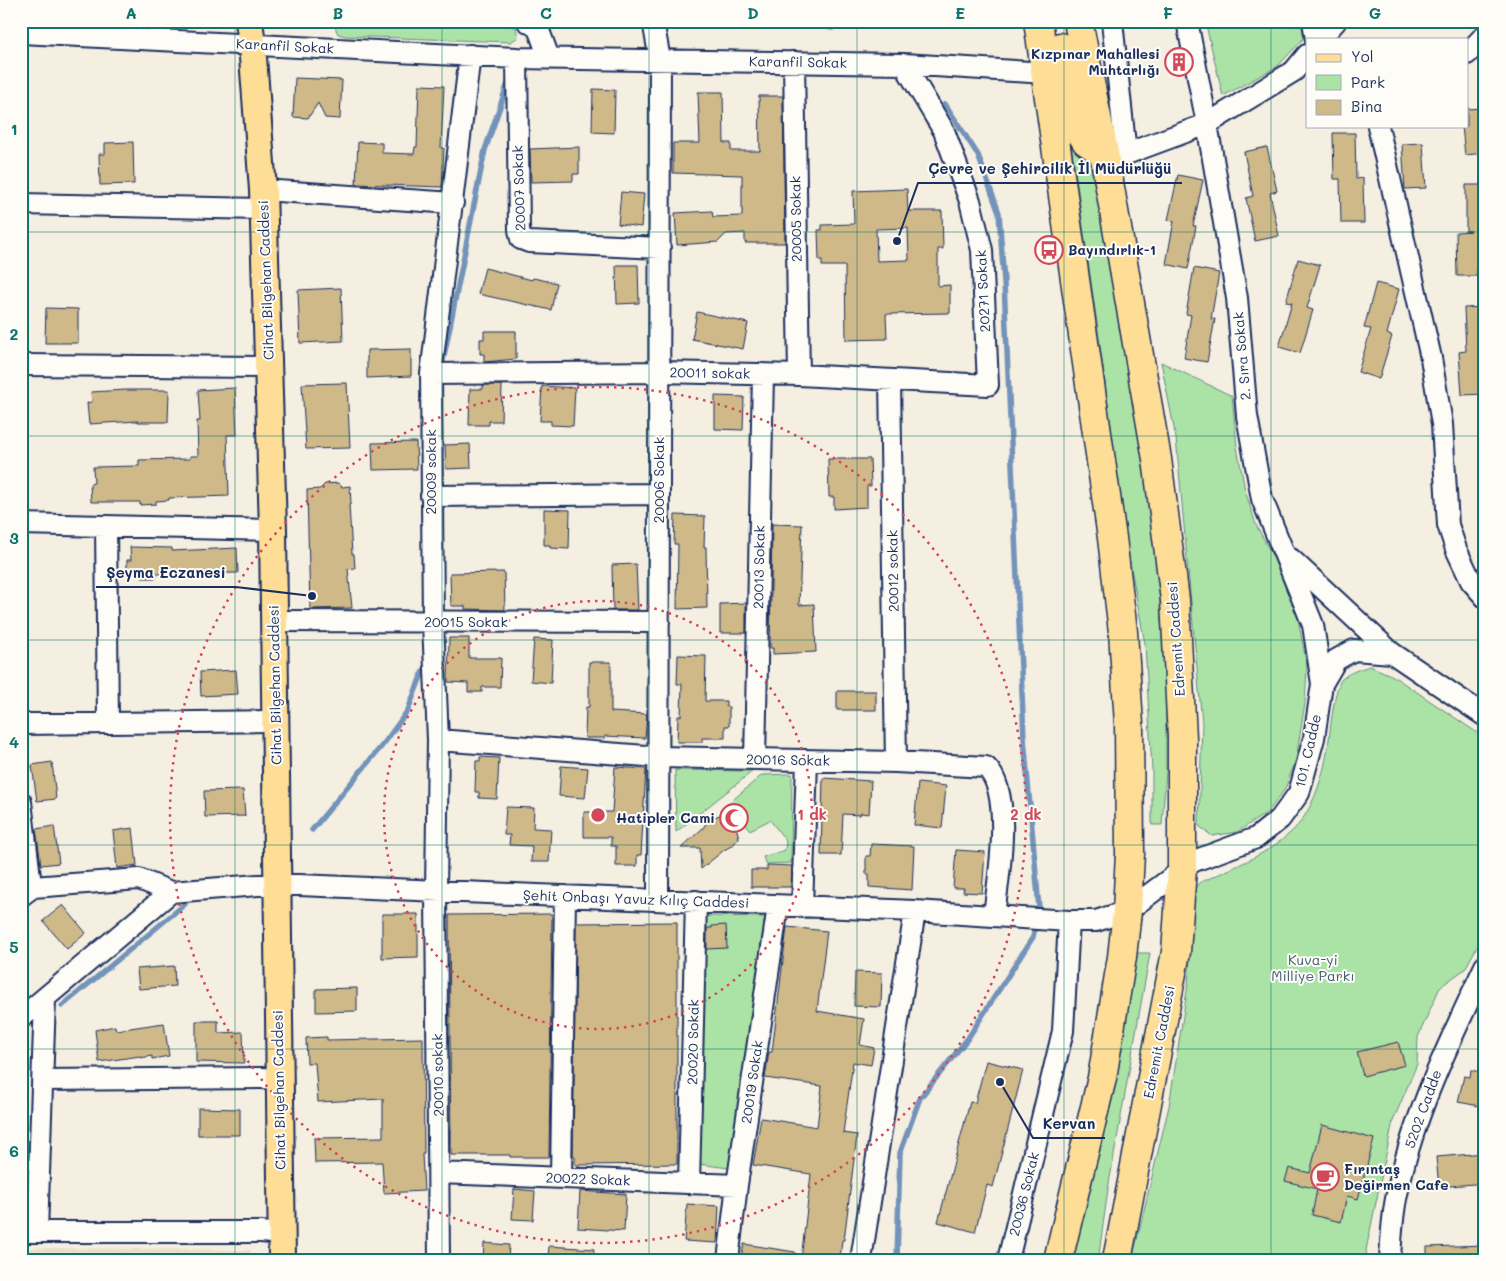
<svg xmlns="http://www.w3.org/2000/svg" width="1506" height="1281" font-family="Mali,sans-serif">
<rect width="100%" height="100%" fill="#f4efe1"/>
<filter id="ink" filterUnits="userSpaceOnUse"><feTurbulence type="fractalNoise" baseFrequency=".02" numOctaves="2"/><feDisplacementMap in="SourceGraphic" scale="10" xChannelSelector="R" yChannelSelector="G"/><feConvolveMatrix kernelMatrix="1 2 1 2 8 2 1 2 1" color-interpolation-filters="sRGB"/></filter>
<g filter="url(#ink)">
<path fill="#e9dfc6" d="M21 1248 251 1250V1260H21Z"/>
<path fill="#abe3a6" stroke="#638982" d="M337 21H394L512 26 516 28 518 37 511 42 346 36 338 34 335 27Z
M1205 21H1257L1259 26H1302L1304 38 1278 66 1223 96Z
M1068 122 1090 161 1116 292 1142 438 1156 543 1166 697V771L1162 825H1152V770L1145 644 1124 530 1099 337Z
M1161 362 1232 396 1237 447 1245 490 1256 525 1285 579 1298 619 1307 666 1305 703 1296 759 1285 789 1268 812 1237 832 1212 836 1199 826 1202 723 1176 438Z
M1370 666 1393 676 1485 738V932L1465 969 1440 987 1418 1037 1417 1064 1393 1121 1366 1250 1367 1260H1132L1169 1106 1188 984 1193 916 1191 899 1193 890 1199 883C1232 868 1280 850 1302 820 1315 801 1323 776 1327 753 1330 738 1333 689 1342 679 1350 672 1360 669 1370 666Z
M675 770 753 771 676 832Z
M792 774 791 863 766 864 763 857 785 850 786 841 770 820 750 830 728 804 762 775Z
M703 916 765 917 729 1168 698 1164Z
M1137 953H1150L1108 1189 1099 1254 1098 1260H1069Z
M24 1043 26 1057 21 1216V1046Z"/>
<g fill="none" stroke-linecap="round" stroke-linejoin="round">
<path stroke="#7393ba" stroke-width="5.5" d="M801 21 832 28
M441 371 485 150 508 83
M312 830 385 742 408 710 423 671
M62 1006 185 904
M897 1260 900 1153 920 1098 968 1038 1033 937 1039 908 1024 738 1004 282 999 213 978 155 945 104"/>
</g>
<path fill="#d0b988" stroke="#1b2f5e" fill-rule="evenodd" d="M295 78 342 80 340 119 325 118 318 103 308 118 293 117Z
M419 85 444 86 441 148H444L442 187 356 184 358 142 382 143V153L414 154 415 147H417Z
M593 89 615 90 614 133 592 132Z
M698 92H723L724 143H731V151H760L759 96H783L785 243H745V233L726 234 718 242 677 245 675 213 712 211 713 217 742 216V175L673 173V143H700Z
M1482 108 1485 153 1465 155 1462 126H1467V109Z
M1333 133H1355L1356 179 1363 178 1364 223H1341L1340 179H1334Z
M133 142 134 184 100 185 99 154H105V143Z
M1423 143 1426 188 1405 189 1402 144Z
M579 147V174H573V181L531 182 530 149Z
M1267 147 1277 191 1270 193 1279 236 1255 241 1246 198 1253 196 1244 152Z
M1178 175 1203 180 1193 226H1196L1188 269 1166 264 1174 221 1168 220Z
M1466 185H1485V231H1476L1477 276H1457L1456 232 1471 231H1466Z
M907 189 908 211H942L943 249H938V286L950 285V313L886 314 887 339 846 340 845 266H822V260H819L818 230H822V225L854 224 853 191ZM908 228 909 260 877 261 876 229Z
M621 192 644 194 641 227 618 224Z
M1298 259 1320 265 1307 308 1313 310 1300 353 1279 347 1292 303 1286 302Z
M616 265H638L639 303 617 304Z
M485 268 532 280 533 278 557 283 551 310 478 294Z
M1194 268 1219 273 1211 319H1215L1207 362 1184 358 1191 315 1186 314Z
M1376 283 1399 289 1387 334 1392 336 1379 379 1358 372 1371 329 1364 328Z
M341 288 343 341 300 343 298 290Z
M1485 307V350H1481L1485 394 1462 395 1459 352 1466 351 1464 308Z
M46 308 78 309V343H45Z
M697 312 748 323 743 349 692 339Z
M484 331H516V359L484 362V354H480V339H484Z
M411 349V376L367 378V350Z
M347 383 350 448 306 449 302 384Z
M483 385H502L501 421H489V425H469L470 389H483Z
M542 386 575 388 573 426 551 425V421H540Z
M235 388 237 435H227L229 496 169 498V500L156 501V504L140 505V502H91L90 484 94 483 93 467 139 466V460L190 459V456H198L197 421H200L198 390Z
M126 390H169L168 422H138V421L89 424 87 403 92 402 91 392Z
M715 396 744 397 743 430 715 429Z
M416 442 417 469 373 470 372 443Z
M470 444 471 468 446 469 445 445Z
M828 459H870L871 486H867V507L834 509V497H829Z
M338 483 342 487 350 486 351 504 349 505 352 554H354L355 568 348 569 352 608 310 609 307 490 320 489 325 484Z
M544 509 570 510 569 549 550 548V545H544Z
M675 515 705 516 704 547H706L707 608 677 609 678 544H674Z
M772 524 802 525 799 605 814 604 816 652 773 654V648H770Z
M130 547 172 548V551L237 548 238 573 156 574V578H142V574L127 575V560H131Z
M636 564 638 610H613L612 565Z
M504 572 505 610 465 609V606H451L450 573Z
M746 603V633H720V604Z
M449 638H469V658H501L500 687H482V692H468V683L448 682Z
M534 639 553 640 551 683 531 681Z
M678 655 706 656 705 701H726V707H729V726H725V738H702V742H677L678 716H681L682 684H677Z
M589 662H611V712L647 714 645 738 605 736V738H585L586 707H589Z
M236 670 238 694 201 696 200 672Z
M837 691H876V710H837Z
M480 757 499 758 497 799 479 798V792H475L476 761H480Z
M52 762 56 799 37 801 32 765Z
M561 766 588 768 585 798 559 796Z
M615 767 646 769 641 855H637V866H616V846H611V837H584V812H612Z
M823 778 871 781 869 814 861 813 860 815 843 814 841 855H821Z
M918 783 946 786 942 828 914 825Z
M243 790 245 816 205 817 204 791Z
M506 807 534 808 533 828 551 829 549 862H531L532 846 509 845 510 835H504Z
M720 815 726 816 735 823 739 838 733 845 724 850 701 869 700 848H681L703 828 709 819Z
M54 826 59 863 41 865 36 829Z
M133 828 137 865 117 868 113 831Z
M871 844 914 846 912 890 869 887V874H866V856H870Z
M956 850 985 852 982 893 963 892 964 888H953Z
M767 865 792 866 791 887H751V870H767Z
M63 905 86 933 67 949 43 921Z
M382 914H418V957L382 958Z
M552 914 549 1157H510V1155H451L449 915Z
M677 922V1164L575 1165V1157H573L576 923Z
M726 925 727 948 707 949V928H712V926Z
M787 927 827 931 817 1011 864 1019 860 1045 874 1048 871 1065 853 1062 843 1133 857 1135 844 1240H842L840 1260H801L811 1174 753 1165 761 1118 817 1127 822 1086 765 1078 769 1052H772Z
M174 966 175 986 139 989 137 969Z
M855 972 882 973 881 1007 854 1006Z
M357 988V1011L316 1012V989Z
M196 1021H218V1033L243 1032 244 1063 196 1062Z
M164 1023 169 1056 152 1059V1056L140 1058V1056L99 1062 95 1030 115 1026 116 1030Z
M327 1037V1040L423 1038 424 1154H422L424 1191 384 1193 382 1162 315 1163 314 1138 383 1137V1099L318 1102 315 1063H307L306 1038Z
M1398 1042 1405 1065 1363 1076 1357 1052Z
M986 1061 1023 1070 993 1187 987 1185 975 1232 938 1222 970 1102 975 1103Z
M1471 1070 1485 1073V1107L1458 1102 1464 1076 1470 1077Z
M198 1108 240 1109V1135H198Z
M1322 1125 1374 1139 1358 1199 1347 1196 1341 1222 1312 1215 1317 1189 1285 1181 1289 1168 1310 1173Z
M1485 1153V1183L1439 1187 1436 1157Z
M514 1189 535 1191 533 1220 512 1219Z
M580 1191 626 1194 624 1231 578 1228Z
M687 1204 719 1206 717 1243 684 1241Z
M484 1243 509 1245 508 1260H483Z
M744 1244 795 1252V1260H741Z
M1485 1245V1260H1427V1247Z
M549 1246 594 1249 593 1260H548Z"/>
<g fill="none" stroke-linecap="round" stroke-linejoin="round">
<defs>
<path id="minor" d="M527 21 538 28 549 58
M653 21 660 60 658 900
M1112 21 1126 154
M1187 21 1207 124 1237 298 1247 416 1262 499 1313 625 1322 684
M1313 21 1316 39
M21 33 517 58 904 64 1046 73
M1320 39 1336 21
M1467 54 1485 35
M517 58 519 230 521 239 529 242 660 248
M794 62 799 375
M1378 126 1431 358 1442 424 1448 525 1456 549 1471 581 1485 597
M1104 153 1126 154 1207 124 1294 71 1307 55
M263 190 453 203
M21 204 264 209
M21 365 268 367
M431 374 660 372 799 375 988 385 982 250 970 201 944 131 904 64
M890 380 896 762
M431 496 659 494
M21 524 273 530
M106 526 108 723
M1291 559 1392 653 1485 716
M274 621 659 622
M21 724 275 721
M438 740 659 757 896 762 986 767C1014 793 998 880 994 915
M755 759 763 375
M21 802 30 877
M21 896 33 887 139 879 171 892 258 885H299L915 911 1069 921H1096L1127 911 1194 861 1256 838 1280 819 1299 793 1314 738 1322 684 1336 660 1354 650 1392 653
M802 907 807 761
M21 1018 171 892
M43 1080 261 1078 279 1079
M439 1173 737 1185
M561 1178 565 896
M689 1183 696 901
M21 1232H261L281 1234
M37 1232 45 999
M439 1260 436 891 438 740 433 622 431 374 470 55
M728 1260 737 1185 778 906
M861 1260 915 911
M1008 1260 1063 1031 1069 921
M1390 1260C1391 1240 1392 1219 1396 1199 1412 1117 1450 1041 1485 966"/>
<path id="major" d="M249 21 252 44 263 190 273 530 282 1260"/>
<path id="highway" d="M1038 21 1112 538 1123 632 1129 724 1130 854 1127 911 1122 957 1102 1078 1058 1260
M1078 21 1104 153 1157 459 1175 600 1182 738V869L1176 952 1117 1260
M1060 47 1074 121 1086 141 1104 153"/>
</defs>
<use href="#minor" stroke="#1b2f5e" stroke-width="24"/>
<use href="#major" stroke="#1b2f5e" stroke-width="30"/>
<use href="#highway" stroke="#1b2f5e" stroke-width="31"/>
<use href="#minor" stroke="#fdfcf7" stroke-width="20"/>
<use href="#major" stroke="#fedd96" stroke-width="26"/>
<use href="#highway" stroke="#fedd96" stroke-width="28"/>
</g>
</g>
<path fill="none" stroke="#0f766e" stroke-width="1" stroke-opacity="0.55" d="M235 21V1260M442 21V1260M649 21V1260M857 21V1260M1064 21V1260M1271 21V1260M21 232H1485M21 436H1485M21 640H1485M21 845H1485M21 1049H1485"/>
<g fill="none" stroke="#d1495b" stroke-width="2.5" stroke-dasharray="2.5 5">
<circle cx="598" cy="815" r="214"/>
<circle cx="598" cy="815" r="428"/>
</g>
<defs>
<symbol id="building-ring" viewBox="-11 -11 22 22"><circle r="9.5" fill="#fdfcf7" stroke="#d1495b" stroke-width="1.5"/><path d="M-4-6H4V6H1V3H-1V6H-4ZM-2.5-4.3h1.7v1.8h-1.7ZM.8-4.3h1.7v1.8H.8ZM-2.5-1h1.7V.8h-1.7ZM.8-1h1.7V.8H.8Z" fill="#d1495b"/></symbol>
<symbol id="bus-ring" viewBox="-11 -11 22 22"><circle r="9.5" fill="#fdfcf7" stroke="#d1495b" stroke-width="1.5"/><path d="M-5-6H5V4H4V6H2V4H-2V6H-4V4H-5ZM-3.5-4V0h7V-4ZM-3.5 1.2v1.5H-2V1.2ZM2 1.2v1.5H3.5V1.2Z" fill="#d1495b"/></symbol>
<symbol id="mosque-ring" viewBox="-11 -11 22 22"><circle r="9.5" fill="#fdfcf7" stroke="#d1495b" stroke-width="1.5"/><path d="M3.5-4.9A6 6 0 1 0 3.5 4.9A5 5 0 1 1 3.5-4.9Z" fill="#d1495b"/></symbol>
<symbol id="cafe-ring" viewBox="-11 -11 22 22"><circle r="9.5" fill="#fdfcf7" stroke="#d1495b" stroke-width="1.5"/><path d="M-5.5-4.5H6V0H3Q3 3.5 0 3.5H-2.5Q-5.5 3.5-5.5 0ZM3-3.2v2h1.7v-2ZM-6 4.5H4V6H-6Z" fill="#d1495b"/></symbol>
</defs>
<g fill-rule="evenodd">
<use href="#building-ring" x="1163" y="46" width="32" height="32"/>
<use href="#bus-ring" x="1033" y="234" width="32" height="32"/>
<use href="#mosque-ring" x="718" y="802" width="32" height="32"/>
<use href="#cafe-ring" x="1309" y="1161" width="32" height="32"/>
</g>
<g text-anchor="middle" stroke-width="4" stroke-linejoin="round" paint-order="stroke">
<g font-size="14" fill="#1b2f5e" stroke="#fdfcf7">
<text transform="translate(285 46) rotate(3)" y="5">Karanfil Sokak</text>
<text transform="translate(798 62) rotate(1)" y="5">Karanfil Sokak</text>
<text transform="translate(519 188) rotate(-92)" y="5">20007 Sokak</text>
<text transform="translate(796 219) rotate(-91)" y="5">20005 Sokak</text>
<text transform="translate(266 280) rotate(-92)" y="5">Cihat Bilgehan Caddesi</text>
<text transform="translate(983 291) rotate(-93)" y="5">20271 Sokak</text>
<text transform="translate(1242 356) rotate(-95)" y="5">2. Sıra Sokak</text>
<text transform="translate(710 373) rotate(1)" y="5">20011 sokak</text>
<text transform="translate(431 472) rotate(-90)" y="5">20009 sokak</text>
<text transform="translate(659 480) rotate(-90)" y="5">20006 Sokak</text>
<text transform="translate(759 567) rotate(-89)" y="5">20013 Sokak</text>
<text transform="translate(893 571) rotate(-91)" y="5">20012 sokak</text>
<text x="466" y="627">20015 Sokak</text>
<text transform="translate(1176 639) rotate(-94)" y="5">Edremit Caddesi</text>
<text transform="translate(275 685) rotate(-91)" y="5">Cihat Bilgehan Caddesi</text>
<text transform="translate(1308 751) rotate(-77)" y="5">101. Cadde</text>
<text transform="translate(788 760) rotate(1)" y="5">20016 Sokak</text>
<text transform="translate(636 899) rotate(2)" y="5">Şehit Onbaşı Yavuz Kılıç Caddesi</text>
<text transform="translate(693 1042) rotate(-89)" y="5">20020 Sokak</text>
<text transform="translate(1159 1042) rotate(-79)" y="5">Edremit Caddesi</text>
<text transform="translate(438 1075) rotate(-91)" y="5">20010 sokak</text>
<text transform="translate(752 1082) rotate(-82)" y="5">20019 Sokak</text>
<text transform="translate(279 1090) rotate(-91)" y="5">Cihat Bilgehan Caddesi</text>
<text transform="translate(1423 1109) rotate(-70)" y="5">5202 Cadde</text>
<text transform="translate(588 1179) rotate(2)" y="5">20022 Sokak</text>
<text transform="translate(1024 1194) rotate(-76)" y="5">20036 Sokak</text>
</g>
<g font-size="14" font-weight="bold" fill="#1b2f5e" stroke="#fdfcf7" text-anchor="end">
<text x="1160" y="59">Kızpınar Mahallesi<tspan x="1160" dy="16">Muhtarlığı</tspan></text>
<text x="1068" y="255" text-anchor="start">Bayındırlık-1</text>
<text x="715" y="823">Hatipler Cami</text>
<text x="1344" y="1174" text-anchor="start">Fırıntaş<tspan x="1344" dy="16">Değirmen Cafe</tspan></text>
</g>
<g font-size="14" fill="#3f5c70" stroke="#fdfcf7">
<text x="1313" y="965">Kuva-yi<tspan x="1313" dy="16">Milliye Parkı</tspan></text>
</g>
</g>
<circle cx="598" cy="815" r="8" fill="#d1495b" stroke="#fdfcf7" stroke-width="2.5"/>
<g font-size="15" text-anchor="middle" font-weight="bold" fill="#d1495b" stroke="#fdfcf7" stroke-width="4" stroke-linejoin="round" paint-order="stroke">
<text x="812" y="820">1 dk</text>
<text x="1026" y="820">2 dk</text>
</g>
<path fill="none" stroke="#1b2f5e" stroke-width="2" d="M897 241L918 183H1182M312 596L236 587H96M1000 1082L1033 1138H1105"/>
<g fill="#1b2f5e" stroke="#fdfcf7" stroke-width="2">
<circle cx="897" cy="241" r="5"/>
<circle cx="312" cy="596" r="5"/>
<circle cx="1000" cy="1082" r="5"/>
</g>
<g font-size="15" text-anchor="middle" font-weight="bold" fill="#1b2f5e" stroke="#fdfcf7" stroke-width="4" stroke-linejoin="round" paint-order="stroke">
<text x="1050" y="174">Çevre ve Şehircilik İl Müdürlüğü</text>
<text x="166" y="578">Şeyma Eczanesi</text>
<text x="1069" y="1129">Kervan</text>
</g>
<rect width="1506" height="1281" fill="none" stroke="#fdfcf7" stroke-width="55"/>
<rect x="1306" y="38" width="162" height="90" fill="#fdfcf7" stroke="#a3aaba"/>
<rect x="1316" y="54" width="25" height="8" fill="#fedd96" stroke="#a3aaba"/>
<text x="1351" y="62" font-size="15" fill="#1b2f5e">Yol</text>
<rect x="1316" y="75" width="25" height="15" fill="#abe3a6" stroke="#a3aaba"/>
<text x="1351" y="88" font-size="15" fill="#1b2f5e">Park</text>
<rect x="1316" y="100" width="25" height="15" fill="#d0b988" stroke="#a3aaba"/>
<text x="1351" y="112" font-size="15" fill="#1b2f5e">Bina</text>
<rect x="28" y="28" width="1450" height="1226" fill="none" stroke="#0f766e" stroke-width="2"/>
<g font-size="16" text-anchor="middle" font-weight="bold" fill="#0f766e">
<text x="131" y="19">A</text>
<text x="338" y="19">B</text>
<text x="546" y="19">C</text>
<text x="753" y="19">D</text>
<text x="960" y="19">E</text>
<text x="1168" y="19">F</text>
<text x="1375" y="19">G</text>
<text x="14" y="135">1</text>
<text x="14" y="340">2</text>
<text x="14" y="544">3</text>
<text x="14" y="748">4</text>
<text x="14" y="953">5</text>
<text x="14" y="1157">6</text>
</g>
</svg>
